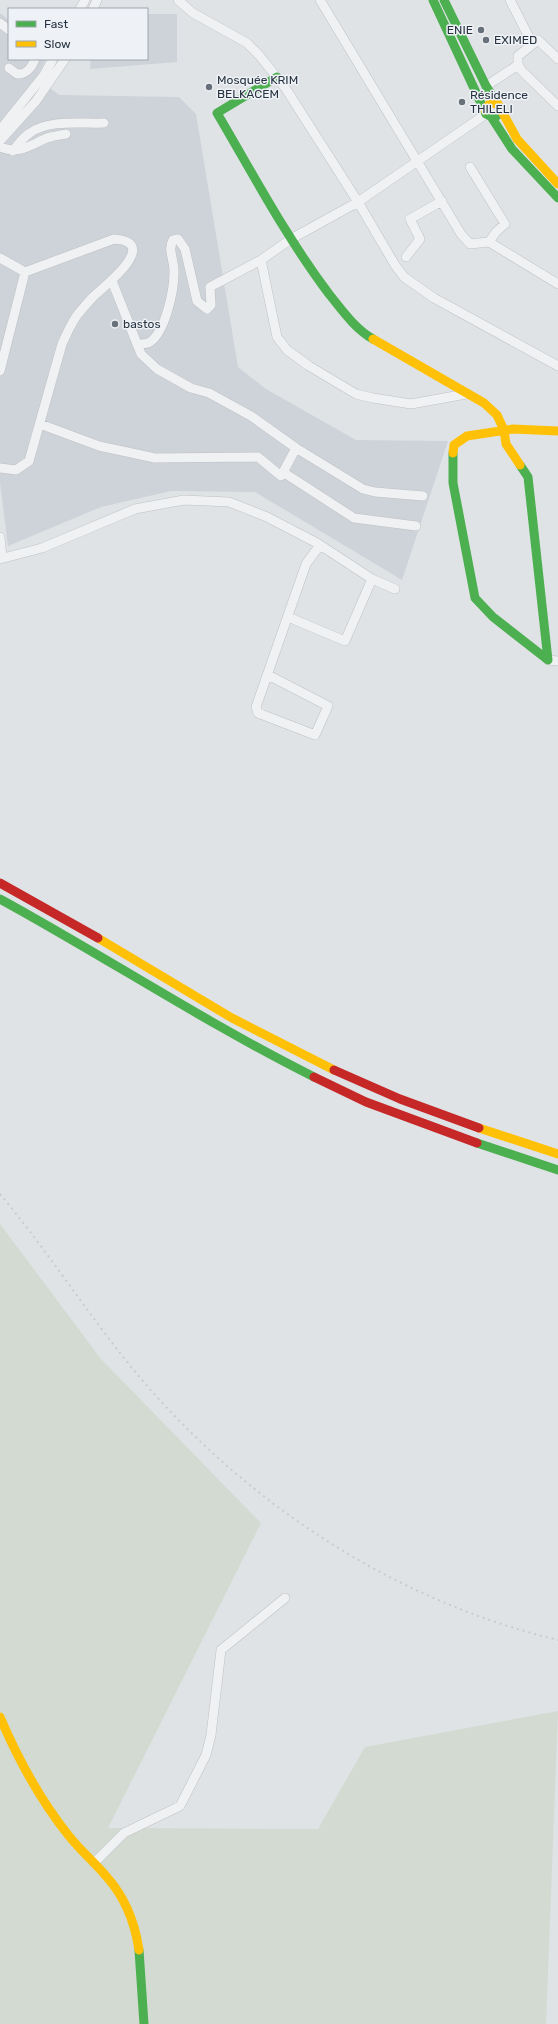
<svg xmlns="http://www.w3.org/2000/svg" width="558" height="2024" font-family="Rubik,sans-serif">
<rect width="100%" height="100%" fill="#e0e3e6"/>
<path fill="#ced3d9" d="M0 13 9 20V59H46L37 78 59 95 179 97 196 114 238 367 266 389 356 440 448 441 402 580 255 492 171 491 101 507 8 546 0 483Z
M147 14H177V62L90 69 91 59H147Z"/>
<path fill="#d2dad1" d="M0 1224 101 1359 261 1523 108 1828 318 1829 365 1747 558 1711 546 2024H0Z"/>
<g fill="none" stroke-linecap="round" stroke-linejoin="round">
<defs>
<path id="street" d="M178 0 193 13 247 43 259 55 286 89 358 202 395 265 404 277 434 298 558 366
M320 0 461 234 470 244 489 242 496 232 505 224 470 167
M510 0 532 43
M80 9 85 0
M93 9 97 0
M0 23 9 30
M558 59 538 40 518 56V65L522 71 558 106
M9 68 17 74C26 75 32 67 35 59
M486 86 518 65
M0 130 44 75 53 59
M0 141 36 101 65 59
M0 147C19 155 30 145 47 138 53 136 60 135 66 134
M13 151C18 144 23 137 30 133 49 119 82 124 104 123
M489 242 558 284
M406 257 420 239 410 219 442 201
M0 258 25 272 114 239C161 242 106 285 95 295 89 301 83 308 78 314 71 323 67 334 62 344L29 461 16 470 0 468
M261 260 277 337 287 350 309 366 356 394 373 398 411 404 466 394
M138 344C142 344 147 344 150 342 165 332 174 291 174 273 175 260 167 251 173 240L178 239 185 249 197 301 207 309 211 305 210 287 261 260 291 239 358 202 486 114
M0 371 25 272
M40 424 99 446 155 458 258 457 281 476 296 448 251 416 209 393 191 388 157 369 141 354 112 281
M296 448 363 489 375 492 423 496
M283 472 354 518 416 526
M0 537 2 558
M0 559 42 548 135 509 184 500 229 502 267 517 317 543 372 579 395 589
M288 617 345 641 372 579
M548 660 558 661
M268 675 328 706 315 735 258 713 256 707 306 564 320 545
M94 1863 124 1833 180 1806 206 1755 211 1735 221 1650 285 1598"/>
</defs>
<use href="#street" stroke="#bec1c4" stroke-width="10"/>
<use href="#street" stroke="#f0f1f3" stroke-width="9"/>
<path stroke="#4caf50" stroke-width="9" d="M433 0 486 114 494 118 502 112
M444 0 486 86 496 102
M277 77 217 113C253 174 286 237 329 294 342 310 355 329 373 339
M492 118 512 149 558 198
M453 453V483L475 598 493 617 548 660 528 477 520 465
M0 899C106 957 206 1023 314 1077
M477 1143 558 1170
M139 1950 144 2024"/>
<path stroke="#ffc107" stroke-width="9" d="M485 110 490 103 498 104 517 139 558 184
M373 339 484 403 497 415 504 430 506 444 520 465
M453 453 454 445 467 436 513 429 558 431
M98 938 232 1018 334 1070
M479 1128 558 1154
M0 1717C18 1759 40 1800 69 1836 80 1850 94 1862 106 1876 125 1897 135 1923 139 1950"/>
<path stroke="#c62828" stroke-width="9" d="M0 883 98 938
M334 1070 400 1099 479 1128
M314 1077 366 1102 477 1143"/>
<path stroke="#c9cbce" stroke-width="2" stroke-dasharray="2 4" stroke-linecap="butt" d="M0 1194C52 1256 95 1326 148 1387 255 1509 399 1602 558 1640"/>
</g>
<g fill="#68717a" stroke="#eef2f6" stroke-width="1.5">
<circle cx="481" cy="30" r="4"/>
<circle cx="486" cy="40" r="4"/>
<circle cx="209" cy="87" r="4"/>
<circle cx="462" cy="102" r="4"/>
<circle cx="115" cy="324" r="4"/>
</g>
<g text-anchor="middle" stroke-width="3" stroke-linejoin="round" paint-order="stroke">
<g font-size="12" fill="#273340" stroke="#eef2f6" text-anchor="start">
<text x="473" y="34" text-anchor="end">ENIE</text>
<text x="494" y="44">EXIMED</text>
<text x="217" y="84">Mosquée KRIM<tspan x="217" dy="14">BELKACEM</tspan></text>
<text x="470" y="99">Résidence<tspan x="470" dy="14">THILELI</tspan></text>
<text x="123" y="328">bastos</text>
</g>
</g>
<rect x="8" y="8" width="140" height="52" fill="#eef2f6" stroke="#9ea6ad"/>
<rect x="16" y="21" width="20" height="6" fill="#4caf50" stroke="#9ea6ad"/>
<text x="44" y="28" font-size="12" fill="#273340">Fast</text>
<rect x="16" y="41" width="20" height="6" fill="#ffc107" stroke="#9ea6ad"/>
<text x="44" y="48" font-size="12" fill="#273340">Slow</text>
</svg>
